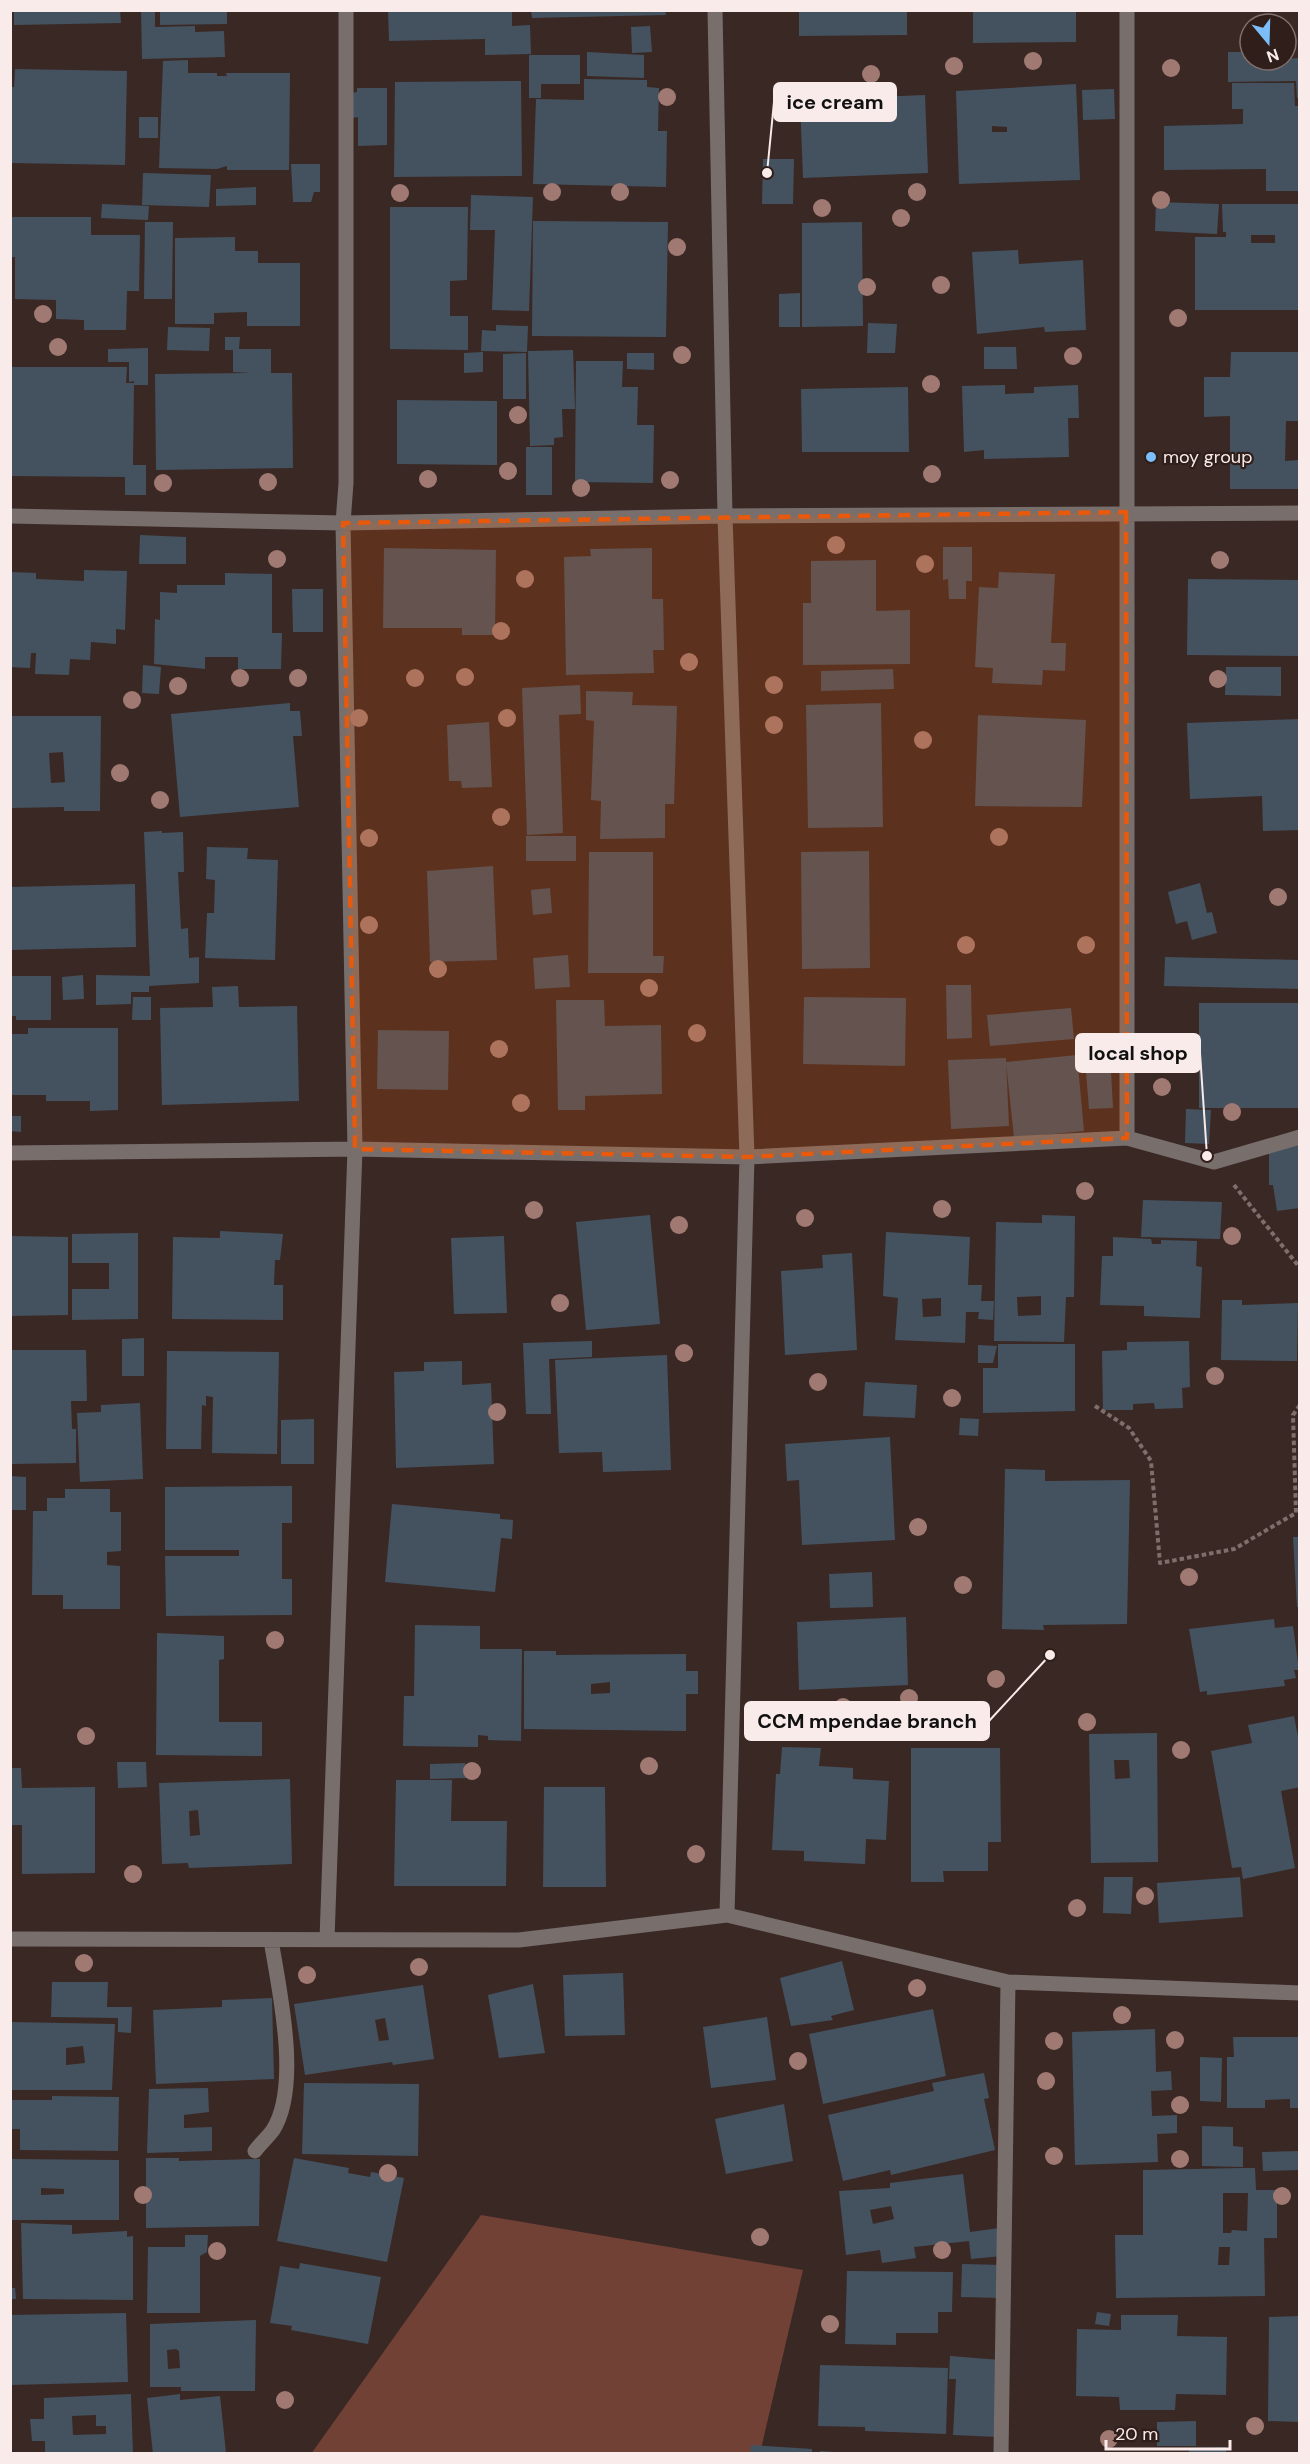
<svg xmlns="http://www.w3.org/2000/svg" width="1310" height="2464" font-family="'DM Sans',sans-serif">
<rect width="100%" height="100%" fill="#3a2824"/>
<path fill="#714136" d="M481 2215 803 2270 760 2453 311 2454Z"/>
<path fill="#44525f" fill-rule="evenodd" d="M14 10H120L121 23 14 25Z
M141 10H155V27L195 26V32L224 31 225 57 142 59Z
M160 10H227V24L160 25Z
M388 10H512V26L530 25 531 54 485 55V39L389 41Z
M531 10H665L666 15 532 18Z
M799 10H907V35L799 36Z
M973 10H1076V42L973 43Z
M650 26 652 52 632 53 631 27Z
M587 52 644 55V78L587 76Z
M1228 52H1250V60L1300 58V98H1297L1296 81 1228 82Z
M529 55H580V84H541V98H529Z
M188 60V73H217V76H227L226 73H290L289 170H227V166L217 169 159 168 163 61Z
M15 69 127 71 125 165 10 163V87H14Z
M584 79 647 80V87L659 88 658 131H667L666 187 533 184 536 99 584 100Z
M521 81 522 176 394 177 395 82Z
M1232 83H1294L1295 106H1300V191H1266V169L1164 170V126L1243 124V109H1232Z
M1076 84 1080 180 959 184 956 91ZM992 126 1007 127V132H992Z
M357 88H387V145L358 146V117L352 118V93L357 92Z
M1114 89 1115 119 1083 120 1082 90Z
M925 95 928 173 803 178 800 100Z
M139 117H158V138H139Z
M763 159H794L793 204H762Z
M291 164H320V192H314L311 202H293Z
M143 173 211 175 209 207 142 205Z
M256 187V205L216 206V189Z
M471 195 533 197 529 311 492 310 495 230H470Z
M1156 202 1219 204 1217 234 1155 231Z
M102 204 149 206 148 220 101 218Z
M1222 204H1300V310H1195V237H1226V232H1223ZM1251 235H1275V243H1251Z
M390 207H468L467 280 450 281V316H468V350L390 349Z
M10 217H91V235H140L139 291H127L126 330H84V320L56 319V300L15 299V257H10Z
M533 221 668 222 666 337 532 336Z
M145 222H173L172 299H144Z
M862 222 863 326 802 327V223Z
M235 237V251H258V263H300V326H247V312L214 313V324H175V238Z
M1018 250 1019 264 1083 260 1086 330 1045 332 1044 327 977 334 972 252Z
M800 293V327H779V294Z
M868 323 897 324 895 353H867Z
M496 325 528 326 527 352 481 351 482 330 496 331Z
M168 327 210 328 209 351 167 350Z
M225 337H240L239 349H271V373H292L293 468 156 470 155 374 251 373 233 372V350H225Z
M984 347H1016L1017 369H984Z
M148 348V385H134V381L129 382V362H108V349Z
M573 350 575 409H562L563 437 554 438V445L530 446 528 351Z
M483 352V372L464 373V353Z
M1231 352H1299V421H1286L1285 461 1300 460 1299 489H1230V416L1204 417V377H1230Z
M526 353V399H503V354Z
M627 353H654V370L627 369Z
M576 361H623L622 387H638L637 425H654L653 483 575 482Z
M10 367H127L126 383H134L133 465H146V495H125V477L10 476Z
M1005 385V394L1034 393V387L1078 385 1079 418H1068L1069 457 984 459V450L964 452 962 386Z
M908 387 909 452H802L801 389Z
M397 400 497 401V465L397 464Z
M526 447H552V495H526Z
M140 535 186 537V564H139Z
M943 547H972V581H966V599H949L948 579 943 580Z
M384 548 496 550 495 635H462V628H383Z
M652 548V599H663L664 650H653L654 673 566 675 564 557 591 556 590 549Z
M876 560V611L910 610V664L803 665V603H811V561Z
M84 570 127 571 125 630 116 629V644L91 642 90 660 70 659 69 675 35 674 36 653H31L30 668 10 667V572L36 573V579L84 581Z
M999 572 1055 574 1051 643H1066L1065 671 1043 670 1042 685 992 683 993 668 975 667 979 587 998 588Z
M225 573 272 574V633H282L281 669H238V657H205V669L154 664 155 619 160 620V592L177 593V585H225Z
M1188 579 1300 580V656L1187 655Z
M292 589H323V632H293Z
M143 665 161 667 159 694 142 693Z
M1226 667H1281V696L1225 695Z
M893 669 894 689 821 691V671Z
M580 685 581 714 559 715 563 833 527 835 522 688Z
M586 691 633 692 632 705 677 706 674 804H665V838L600 839 601 801 591 800 594 721 586 720Z
M290 703V711H300L302 736H293L299 807 180 817 171 714Z
M881 703 883 827 808 828 806 705Z
M978 715 1086 720 1082 807 975 806Z
M10 716H101L100 811H64V807L10 808ZM63 752 65 782 51 783 49 753Z
M1300 719V830L1263 831 1262 796 1190 799 1187 723Z
M489 722 492 787 462 788 461 781H449L447 725Z
M162 831V833L183 832 184 872H178L181 929 188 928 189 958 199 957V983L149 986V992H131V1004L96 1005V975L150 976 144 832Z
M526 836H576V861H526Z
M207 847 248 848 247 859 278 860 275 960 205 958 207 913H214L215 880 206 879Z
M869 851 870 968 802 969 801 852Z
M589 852H653V956H664L663 973H588Z
M493 866 497 960 430 962 427 871Z
M1200 883 1207 913 1212 912 1217 933 1192 940 1187 921 1176 924 1168 892Z
M135 884 136 947 10 950V887Z
M550 888 552 913 533 915 531 890Z
M568 955 570 987 535 989 533 958Z
M1165 957 1300 960V989L1164 986Z
M83 975 84 999 63 1000 62 977Z
M10 976H51V1020H16V1016H10Z
M946 985H971L972 1038 947 1039Z
M238 986 239 1007 297 1006 299 1101 162 1105 160 1008 213 1007 212 987Z
M133 997H151V1020H132Z
M804 997 906 998 905 1066 803 1064Z
M556 1000H604L605 1026 661 1025 662 1094 585 1096V1110H558Z
M1199 1003H1300V1108H1199Z
M1071 1008 1074 1039 990 1046 987 1015Z
M28 1028H118V1110L90 1111V1101H46V1095H10V1034H28Z
M378 1030 449 1031 448 1090 377 1089Z
M1077 1055 1084 1131 1014 1138 1006 1062Z
M1006 1058 1009 1126 951 1129 948 1060Z
M1111 1071 1113 1108 1089 1109 1086 1073Z
M1186 1109 1211 1110 1209 1144 1185 1143Z
M10 1116H21V1132L10 1131Z
M1300 1145V1208L1277 1211 1273 1185H1269V1150Z
M1143 1200 1222 1202 1220 1239 1141 1237Z
M650 1215 660 1324 586 1330 576 1222Z
M1042 1215 1075 1216 1074 1297H1066L1064 1342 994 1341 996 1222 1042 1223ZM1041 1296V1315L1018 1316 1017 1297Z
M220 1231 283 1234 280 1260H275L274 1285H283V1320L172 1319 173 1237 220 1238Z
M886 1232 970 1237 968 1285H982L981 1301H994L993 1320 978 1319 979 1312H966L965 1343 895 1340 898 1298 883 1296ZM941 1298V1316L923 1317 922 1299Z
M138 1233V1319L72 1320V1289H109V1263H72V1234Z
M10 1236 68 1237V1315L10 1316Z
M504 1236 507 1313 454 1314 451 1238Z
M1113 1237 1151 1239 1152 1244H1161V1240L1197 1241 1196 1266 1202 1267 1200 1318 1144 1316V1306L1100 1305 1102 1256H1113Z
M852 1253 857 1350 785 1355 781 1271 823 1268 822 1255Z
M1222 1300H1242V1305L1298 1303 1297 1361 1221 1360Z
M144 1338V1376H122V1339Z
M592 1341V1357L549 1359 551 1414H526L523 1343Z
M1189 1341 1190 1387 1182 1388 1183 1408 1155 1409 1154 1403 1133 1404V1410H1103L1102 1351 1127 1350V1342Z
M998 1344H1075V1411L983 1413V1368H998Z
M978 1345 997 1346 993 1363H978Z
M10 1350H86L87 1401H71L72 1429H76V1463L10 1464Z
M167 1351 279 1352 277 1454 212 1453 213 1397 206 1396V1406L202 1405 201 1449H166Z
M667 1355 671 1470 603 1472 602 1452 559 1453 555 1360Z
M462 1361V1385L491 1383 494 1464 396 1468 394 1372 424 1371V1362Z
M865 1382 917 1385 915 1418 863 1416Z
M140 1403 143 1479 80 1482 77 1413 101 1412V1405Z
M960 1418 979 1419 978 1436 959 1435Z
M314 1419V1464H281V1420Z
M890 1437 895 1540 802 1545 799 1480 787 1481 785 1444Z
M1005 1469 1045 1470V1481L1130 1480 1127 1624 1043 1625 1044 1630 1002 1629Z
M10 1476 26 1477V1510H10Z
M292 1486V1523H282V1579H292V1615L166 1616 165 1556H239V1550H165V1487Z
M65 1489H110V1512H121V1551L107 1552V1565L120 1566V1609H63V1595H32L33 1511H47V1498H65Z
M392 1504 500 1514V1519L513 1520 512 1539 501 1538 495 1592 385 1582Z
M1293 1537H1300V1607H1297Z
M872 1572 873 1607 830 1608 829 1574Z
M906 1617 908 1685 799 1690 797 1622Z
M1274 1619 1275 1628 1293 1626 1299 1670H1294L1296 1678 1284 1680 1285 1686 1207 1695V1691L1200 1692 1189 1629Z
M415 1625 480 1626V1649H522L521 1741 488 1740V1736L478 1735V1747L403 1746 404 1696H414Z
M157 1633 224 1636V1659L219 1660V1722H262V1756L156 1755Z
M524 1651H556V1655L686 1654V1671H698V1694H686V1731L524 1729ZM610 1682V1693L591 1694V1684Z
M1294 1716 1300 1747V1787L1281 1791 1295 1868 1243 1879 1241 1867 1232 1868 1211 1751 1252 1743 1248 1725Z
M1157 1733 1158 1862 1091 1863 1089 1734ZM1114 1760H1129L1130 1778 1115 1779Z
M782 1747 821 1748 819 1766 853 1768V1779L889 1781 886 1840 866 1839 865 1864 804 1861V1851L772 1850 776 1774H780Z
M911 1748H1000L1001 1842H988V1871H943L944 1882H911Z
M117 1762H146L147 1787 118 1788Z
M465 1763 466 1778 430 1779V1764Z
M10 1768H21L22 1788 95 1787V1873L22 1874V1825H10Z
M290 1779 292 1864 189 1868 188 1863 162 1864 159 1783ZM198 1810 200 1835 190 1836 189 1811Z
M396 1780H452L451 1821H507L506 1886H394Z
M544 1787H605L606 1887H543Z
M1104 1877H1133L1131 1914 1103 1913Z
M1240 1877 1243 1917 1159 1923 1157 1883Z
M842 1961 854 2010 831 2016 833 2020 791 2026 780 1978Z
M623 1973 625 2035 565 2036 563 1975Z
M52 1982H108L107 2007H132L131 2033 118 2032V2018L51 2017Z
M533 1984 545 2053 499 2058 488 1995Z
M423 1985 434 2059 393 2065 392 2062 305 2075 294 2004ZM385 2018 389 2040 379 2041 375 2020Z
M272 1998 274 2079 156 2084 153 2010 222 2007V2000Z
M933 2009 946 2076 823 2104 809 2034Z
M767 2017 776 2080 711 2088 703 2027Z
M10 2022 115 2024 112 2090H10ZM83 2046 85 2063 66 2065V2048Z
M1155 2029 1156 2072 1171 2071 1172 2090 1151 2091 1152 2116 1177 2115V2133L1157 2134 1158 2162 1075 2165 1072 2032Z
M1233 2037H1300V2108H1290V2099L1265 2100V2108H1227V2057H1234Z
M1200 2057 1222 2058 1221 2102 1200 2101Z
M984 2073 989 2098 984 2099 995 2150 891 2175 890 2170 843 2181 828 2115 934 2091 932 2083Z
M304 2083 419 2084 418 2156 302 2154Z
M208 2088 209 2112 184 2115V2128L212 2127V2151L147 2153 149 2089Z
M52 2096 119 2097 118 2151 20 2150V2129H10V2100H52Z
M784 2104 793 2161 726 2174 715 2119Z
M1202 2126 1233 2127V2146L1243 2147V2167L1202 2166Z
M1300 2151V2170L1263 2171 1262 2152Z
M146 2158H179V2161L260 2159 259 2226 146 2228Z
M294 2158 349 2168 348 2173 370 2177 371 2172 404 2178 387 2262 277 2241Z
M10 2159 119 2160V2220H10ZM41 2188 64 2189V2194L41 2195Z
M1242 2168H1255L1256 2190H1277V2238H1264L1265 2296 1116 2298 1115 2235H1143V2170ZM1223 2193H1248L1247 2231 1232 2230 1231 2233H1223ZM1219 2247H1230L1229 2265H1218Z
M963 2174 970 2232 999 2228 1002 2256 971 2259 969 2241 914 2247 916 2258 882 2263 880 2250 846 2255 839 2191 890 2188V2183ZM891 2206 894 2219 873 2224 870 2210Z
M21 2223 72 2225V2234L127 2231V2237L133 2236V2300L23 2299Z
M185 2235H208L207 2252 200 2256V2313H147L148 2247H185Z
M300 2263 381 2277 368 2344 291 2330 292 2326 270 2323 280 2266 299 2269Z
M962 2264 1002 2265V2298L961 2297Z
M847 2271 953 2272 952 2312H938V2333H896V2345L845 2344Z
M10 2288H15L16 2299H10Z
M1097 2312 1111 2314 1109 2326 1095 2324Z
M126 2313 128 2382 10 2385V2315Z
M1121 2315H1178L1177 2336 1227 2337 1226 2395 1176 2394 1175 2410H1120L1119 2397 1076 2396 1077 2329 1121 2330Z
M1300 2316V2422L1268 2421 1269 2317Z
M256 2320 255 2391H181V2387H150V2324ZM176 2349 179 2351 180 2368 168 2369 167 2350Z
M950 2356 1001 2360 998 2437 953 2435 956 2379H949Z
M820 2365 948 2368 946 2434 865 2431V2427L818 2426Z
M131 2394 133 2454H45V2441H32L30 2419H44V2398ZM96 2415V2426H106V2434L73 2435 72 2416Z
M180 2394V2400L220 2396 226 2453 153 2454 147 2398Z
M1196 2421V2446H1157V2422Z
M751 2445 812 2449V2454H750Z
M1226 2447V2454H1189V2448Z
M820 2451 835 2452V2454H820Z"/>
<g fill="none" stroke-linecap="round" stroke-linejoin="round">
<path stroke="#7f6f6c" stroke-width="4" stroke-dasharray="4.5 3" stroke-linecap="butt" d="M1234 1185 1300 1268
M1095 1406 1129 1428 1151 1461 1160 1563 1234 1549 1296 1513 1293 1415 1300 1405"/>
<path stroke="#786f6c" stroke-width="15" d="M715 10 725 516 747 1157 727 1915
M10 516 343 523 725 516 1300 513
M1127 1138 1214 1162 1300 1137
M10 1153 355 1149 747 1157 1127 1138V10
M10 1939 519 1940 727 1915 1008 1982 1300 1993
M327 1939 355 1149 343 523 346 483V10
M255 2151C260 2144 268 2137 273 2130 301 2085 279 1990 271 1940
M1001 2454 1008 1982"/>
</g>
<g fill="#a07a72">
<circle cx="1033" cy="61" r="9"/>
<circle cx="954" cy="66" r="9"/>
<circle cx="1171" cy="68" r="9"/>
<circle cx="871" cy="74" r="9"/>
<circle cx="667" cy="97" r="9"/>
<circle cx="552" cy="192" r="9"/>
<circle cx="620" cy="192" r="9"/>
<circle cx="917" cy="192" r="9"/>
<circle cx="400" cy="193" r="9"/>
<circle cx="1161" cy="200" r="9"/>
<circle cx="822" cy="208" r="9"/>
<circle cx="901" cy="218" r="9"/>
<circle cx="677" cy="247" r="9"/>
<circle cx="941" cy="285" r="9"/>
<circle cx="867" cy="287" r="9"/>
<circle cx="43" cy="314" r="9"/>
<circle cx="1178" cy="318" r="9"/>
<circle cx="58" cy="347" r="9"/>
<circle cx="682" cy="355" r="9"/>
<circle cx="1073" cy="356" r="9"/>
<circle cx="931" cy="384" r="9"/>
<circle cx="518" cy="415" r="9"/>
<circle cx="508" cy="471" r="9"/>
<circle cx="932" cy="474" r="9"/>
<circle cx="428" cy="479" r="9"/>
<circle cx="670" cy="480" r="9"/>
<circle cx="268" cy="482" r="9"/>
<circle cx="163" cy="483" r="9"/>
<circle cx="581" cy="488" r="9"/>
<circle cx="836" cy="545" r="9"/>
<circle cx="277" cy="559" r="9"/>
<circle cx="1220" cy="560" r="9"/>
<circle cx="925" cy="564" r="9"/>
<circle cx="525" cy="579" r="9"/>
<circle cx="501" cy="631" r="9"/>
<circle cx="689" cy="662" r="9"/>
<circle cx="465" cy="677" r="9"/>
<circle cx="240" cy="678" r="9"/>
<circle cx="298" cy="678" r="9"/>
<circle cx="415" cy="678" r="9"/>
<circle cx="1218" cy="679" r="9"/>
<circle cx="774" cy="685" r="9"/>
<circle cx="178" cy="686" r="9"/>
<circle cx="132" cy="700" r="9"/>
<circle cx="359" cy="718" r="9"/>
<circle cx="507" cy="718" r="9"/>
<circle cx="774" cy="725" r="9"/>
<circle cx="923" cy="740" r="9"/>
<circle cx="120" cy="773" r="9"/>
<circle cx="160" cy="800" r="9"/>
<circle cx="501" cy="817" r="9"/>
<circle cx="999" cy="837" r="9"/>
<circle cx="369" cy="838" r="9"/>
<circle cx="1278" cy="897" r="9"/>
<circle cx="369" cy="925" r="9"/>
<circle cx="966" cy="945" r="9"/>
<circle cx="1086" cy="945" r="9"/>
<circle cx="438" cy="969" r="9"/>
<circle cx="649" cy="988" r="9"/>
<circle cx="697" cy="1033" r="9"/>
<circle cx="499" cy="1049" r="9"/>
<circle cx="1162" cy="1087" r="9"/>
<circle cx="521" cy="1103" r="9"/>
<circle cx="1232" cy="1112" r="9"/>
<circle cx="1085" cy="1191" r="9"/>
<circle cx="942" cy="1209" r="9"/>
<circle cx="534" cy="1210" r="9"/>
<circle cx="805" cy="1218" r="9"/>
<circle cx="679" cy="1225" r="9"/>
<circle cx="1232" cy="1236" r="9"/>
<circle cx="560" cy="1303" r="9"/>
<circle cx="684" cy="1353" r="9"/>
<circle cx="1215" cy="1376" r="9"/>
<circle cx="818" cy="1382" r="9"/>
<circle cx="952" cy="1398" r="9"/>
<circle cx="497" cy="1412" r="9"/>
<circle cx="918" cy="1527" r="9"/>
<circle cx="1189" cy="1577" r="9"/>
<circle cx="963" cy="1585" r="9"/>
<circle cx="275" cy="1640" r="9"/>
<circle cx="996" cy="1679" r="9"/>
<circle cx="909" cy="1698" r="9"/>
<circle cx="843" cy="1707" r="9"/>
<circle cx="1087" cy="1722" r="9"/>
<circle cx="86" cy="1736" r="9"/>
<circle cx="1181" cy="1750" r="9"/>
<circle cx="649" cy="1766" r="9"/>
<circle cx="472" cy="1771" r="9"/>
<circle cx="696" cy="1854" r="9"/>
<circle cx="133" cy="1874" r="9"/>
<circle cx="1145" cy="1896" r="9"/>
<circle cx="1077" cy="1908" r="9"/>
<circle cx="84" cy="1963" r="9"/>
<circle cx="419" cy="1967" r="9"/>
<circle cx="307" cy="1975" r="9"/>
<circle cx="917" cy="1988" r="9"/>
<circle cx="1122" cy="2015" r="9"/>
<circle cx="1175" cy="2040" r="9"/>
<circle cx="1054" cy="2041" r="9"/>
<circle cx="798" cy="2061" r="9"/>
<circle cx="1046" cy="2081" r="9"/>
<circle cx="1180" cy="2105" r="9"/>
<circle cx="1054" cy="2156" r="9"/>
<circle cx="1180" cy="2159" r="9"/>
<circle cx="388" cy="2173" r="9"/>
<circle cx="143" cy="2195" r="9"/>
<circle cx="1282" cy="2196" r="9"/>
<circle cx="760" cy="2237" r="9"/>
<circle cx="942" cy="2250" r="9"/>
<circle cx="217" cy="2251" r="9"/>
<circle cx="830" cy="2324" r="9"/>
<circle cx="285" cy="2400" r="9"/>
<circle cx="1255" cy="2426" r="9"/>
<circle cx="1109" cy="2439" r="9"/>
</g>
<path fill="#e8590c" fill-opacity="0.2" stroke="#e8590c" stroke-width="4.5" stroke-dasharray="12 8" stroke-linejoin="round" d="M1126 512 1127 1138 747 1157 355 1149 343 523Z"/>
<circle fill="#7cbef9" stroke="#301e1a" stroke-width="2" cx="1151" cy="457" r="6"/>
<g text-anchor="middle" stroke-width="4.5" stroke-linejoin="round" paint-order="stroke">
<g font-size="18" fill="#f8ebe9" stroke="#301e1a" text-anchor="start">
<text x="1163" y="463">moy group</text>
</g>
</g>
<path fill="none" stroke="#f8ebe9" stroke-width="2" d="M767 173L774 102M1207 1156L1200 1053M1050 1655L989 1721"/>
<g fill="#f8ebe9" stroke="#301e1a" stroke-width="2">
<circle cx="767" cy="173" r="6"/>
<circle cx="1207" cy="1156" r="6"/>
<circle cx="1050" cy="1655" r="6"/>
</g>
<g fill="#f8ebe9" stroke="#f8ebe9" stroke-width="2">
<rect x="774" y="83" width="122" height="38" rx="6"/>
<rect x="1076" y="1034" width="124" height="38" rx="6"/>
<rect x="745" y="1702" width="244" height="38" rx="6"/>
</g>
<g font-size="20" text-anchor="middle" font-weight="bold" fill="#111">
<text x="835" y="109">ice cream</text>
<text x="1138" y="1060">local shop</text>
<text x="867" y="1728">CCM mpendae branch</text>
</g>
<rect width="1310" height="2464" fill="none" stroke="#f8ebe9" stroke-width="24"/>
<g transform="translate(1268 42) rotate(161)"><circle r="28" fill="#301e1a" stroke="#80706d" stroke-width="1.5"/>
<path d="M0-4.5L10 22L0 15L-10 22Z" fill="#7cbef9"/>
<text y="-9" font-size="16" font-weight="bold" text-anchor="middle" fill="#f8ebe9">N</text>
</g>
<path d="M1106 2440v9h124v-9" fill="none" stroke="#f8ebe9" stroke-width="3"/>
<text x="1115" y="2440" font-size="18" fill="#f8ebe9" stroke="#301e1a" stroke-width="4.5" paint-order="stroke">20 m</text>
</svg>
